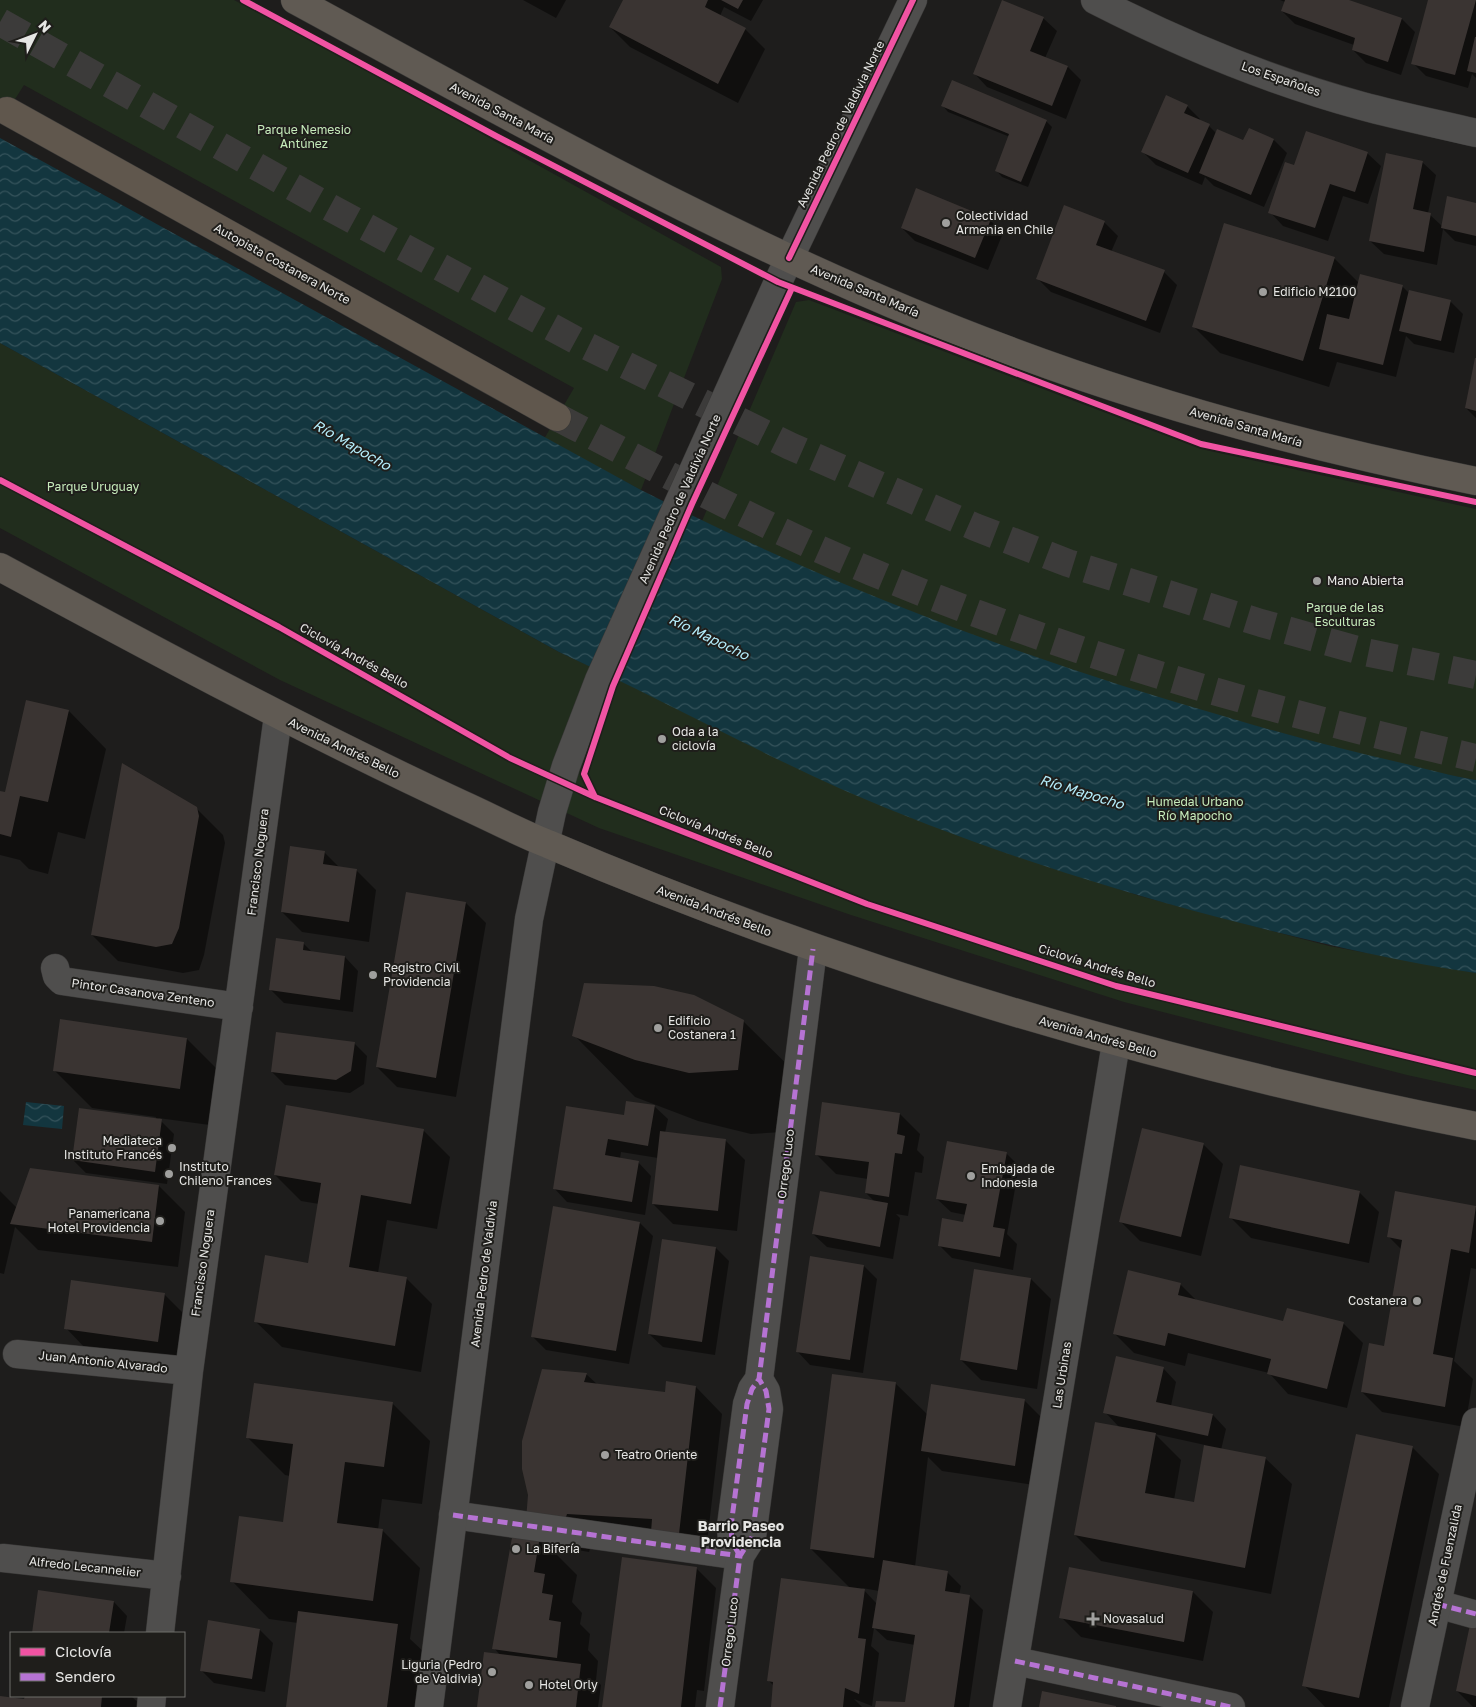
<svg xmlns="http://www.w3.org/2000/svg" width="1476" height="1707" font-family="'Golos Text',sans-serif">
<defs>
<pattern id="water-waves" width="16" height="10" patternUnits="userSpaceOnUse" patternTransform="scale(1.25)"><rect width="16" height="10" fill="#13363f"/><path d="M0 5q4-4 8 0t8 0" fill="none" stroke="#35535b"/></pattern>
</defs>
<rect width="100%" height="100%" fill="#1e1d1c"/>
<path fill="#212d1d" d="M0 0H234L351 61 721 267 722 279 641 490 544 439 574 388 24 85 0 123Z
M809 300 1201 449 1476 509V780C1414 770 1353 752 1292 736 1142 696 993 647 849 587 799 567 751 543 702 521L796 302Z
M0 343 559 652 637 688 843 789 1001 851 1140 896 1329 946 1476 973V1090L1407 1075 1124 1002 851 915 599 828 280 680 0 528Z"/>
<path fill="url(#water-waves)" d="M0 138 641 490C829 586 1027 660 1230 718 1287 735 1344 750 1402 763 1427 769 1451 776 1476 780V973C1388 960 1303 939 1217 917 1089 883 963 842 841 789 746 746 654 696 559 652L0 343Z
M26 1102 64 1106 62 1129 23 1125Z"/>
<path fill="#0007" fill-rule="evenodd" d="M523 0H566L556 18Z
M624 0H763L751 21 724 7 720 16 745 29 765 49 738 103 630 47 610 27Z
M1280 0H1345L1402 19 1415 32 1401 75 1366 63 1353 50 1354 45 1295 24 1282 11 1285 2Z
M1429 0H1476V78L1472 74 1468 88 1426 76 1413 63Z
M1043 18 1057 31 1045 58 1068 67 1081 80 1066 119 987 87 974 73Z
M942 105 1046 121 1052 127 1028 187 1002 177 996 170 1010 137 948 112Z
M1187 106 1200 119 1199 121 1209 126 1217 134 1244 142 1274 140 1287 153 1264 207 1214 186 1205 177 1202 185 1156 165 1143 152Z
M1367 153 1381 166 1368 204 1343 196 1328 241 1283 226 1270 212 1295 167Z
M1422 162 1436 175 1428 213 1442 226 1476 204V246L1455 241 1443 229 1437 265 1384 254 1370 241Z
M990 220 1003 233 988 270 915 241 902 228Z
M1104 222 1118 236 1111 252 1164 272 1177 285 1160 333 1051 292 1038 279Z
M1334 258 1359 283 1402 286 1409 293 1450 301 1463 314 1454 353 1414 344 1406 336 1396 377 1337 362 1329 387 1220 353 1193 326Z
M1476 360V418L1466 408Z
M69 711 106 749 85 839 58 832 48 874 29 869 20 860 0 855V792L6 794Z
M196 808 223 835 225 843 204 955 199 970 183 973 118 961 92 935Z
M324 852 340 868 356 870 376 890 369 942 302 932 282 912Z
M466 903 486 923 456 1097 397 1087 377 1067Z
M303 943 313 953 345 957 358 971 353 1012 284 1003 270 989Z
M743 1021 805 1082 799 1131 751 1134 698 1121 635 1097 574 1035Z
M187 1039 224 1076 217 1126 158 1118 174 1134 167 1184 86 1173 73 1160 155 1120 156 1117 92 1108 54 1070Z
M354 1043 367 1056 364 1084 350 1093 285 1085 272 1072Z
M654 1106 668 1119 665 1133 725 1140 745 1160 737 1231 673 1224 653 1204 658 1158 621 1152 620 1159 638 1162 651 1176 645 1215 567 1202 554 1188 625 1117Z
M900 1114 920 1134 917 1150 924 1157 922 1173 915 1172 908 1216 896 1214 900 1218 893 1259 827 1247 813 1234 876 1203 866 1193 868 1179 836 1174 816 1154Z
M424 1131 450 1157 437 1229 387 1220 378 1273 406 1278 432 1304 421 1372 282 1347 255 1321 309 1264 319 1204 301 1201 275 1175Z
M1203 1144 1223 1164 1201 1256 1140 1241 1120 1221Z
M1006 1153 1019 1166 1007 1234 1017 1244 1013 1270 952 1258 939 1245 964 1224 966 1215 951 1212 937 1199Z
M159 1186 185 1212 178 1267 38 1250 15 1227 4 1274 0 1273V1191L17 1208Z
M1359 1192 1379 1212 1369 1263 1251 1238 1231 1218Z
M1396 1193 1476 1207V1269L1471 1268 1454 1361 1473 1379 1465 1427 1382 1412 1362 1392 1385 1348 1402 1250 1389 1237Z
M640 1223 653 1236 629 1364 546 1350 532 1336Z
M716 1248 729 1261 715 1355 663 1347 649 1334Z
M864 1266 877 1279 863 1373 810 1365 797 1351Z
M1031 1279 1051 1299 1037 1389 981 1380 961 1360Z
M1180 1284 1197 1301 1284 1323H1343L1363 1343 1347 1408 1288 1394 1269 1373 1188 1353 1185 1366 1134 1353 1114 1333Z
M164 1294 184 1314 178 1361 85 1348 66 1328Z
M1163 1368 1176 1382 1171 1406 1213 1415 1226 1429 1221 1450 1265 1458 1292 1484 1271 1594 1101 1561 1075 1535 1120 1428 1105 1412ZM1155 1434 1205 1445 1195 1503 1174 1500 1181 1460Z
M586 1374 598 1385 666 1393 696 1387 722 1414 705 1560 593 1540 589 1552 554 1546 527 1520 529 1495 523 1442 532 1406 540 1386Z
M895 1383 928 1415 1024 1400 1044 1420 1034 1485 942 1471 928 1457 915 1567 947 1572 961 1586 959 1595 970 1597 983 1610 969 1707H876L906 1704 915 1645 887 1640 874 1628 871 1646 879 1653 872 1706 854 1699 862 1707H772L774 1686 768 1680 851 1589 811 1549ZM862 1588 879 1591 877 1604Z
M392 1403 430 1441 422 1504 382 1499 378 1530H382L420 1568 410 1639 424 1652 417 1707H287L298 1623 269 1619 232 1581 284 1523 290 1476 285 1475 248 1438Z
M1412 1447 1439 1474 1389 1707H1325L1304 1685Z
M539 1537 577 1575 572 1602 582 1613 580 1624 590 1634 588 1650 598 1661 596 1680 601 1685 598 1707H479L500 1655 494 1648Z
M696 1568 716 1588 704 1691 697 1690 695 1707H604Z
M39 1591 114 1602 127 1616 124 1633H33Z
M1193 1592 1213 1612 1203 1661 1081 1637 1061 1617Z
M1476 1603V1707H1473L1457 1691Z
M209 1621 260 1630 273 1643 265 1692 214 1683 201 1670Z
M26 1696H131L143 1707H0V1697L25 1702Z"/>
<path fill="#3a3432" d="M623 0H708L705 7 746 28 718 84 609 27Z
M721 0H743L738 9Z
M1002 0 1044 17 1030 51 1068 66 1052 106 973 74Z
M1285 0H1349L1402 18 1388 62 1352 50 1355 38 1281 11Z
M1428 0H1476L1455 75 1411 64Z
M1475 37H1476V73L1467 71Z
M952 80 1047 120 1021 182 995 171 1009 134 941 106Z
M1166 95 1188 105 1184 113 1210 124 1188 173 1141 152Z
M1249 128 1274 139 1251 195 1199 173 1217 129 1243 140Z
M1306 131 1368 152 1355 192 1330 184 1315 228 1268 213 1285 162 1294 165Z
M1386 153 1423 161 1413 209 1431 213 1424 252 1369 241Z
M916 188 991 219 975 258 901 228Z
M1447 196 1476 203V236L1441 228Z
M1064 205 1105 221 1096 245 1165 270 1146 321 1036 279Z
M1224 223 1335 257 1303 361 1192 327Z
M1360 274 1403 285 1383 365 1319 349 1327 314 1349 319Z
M1409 290 1451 300 1441 341 1399 331Z
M1475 358H1476V411L1465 408Z
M26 700 69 710 48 802 20 796 11 837 0 834V791L5 792Z
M122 763 197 807 199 816 179 928 172 944 156 947 91 935Z
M290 846 325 851 323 864 357 869 349 922 281 912Z
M406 892 466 902 436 1078 376 1067Z
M276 938 304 942 303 950 345 956 340 1000 269 990Z
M584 983 654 986 694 995 744 1020 738 1070 689 1073 635 1060 572 1036Z
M60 1019 187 1038 180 1089 53 1071Z
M276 1032 355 1042 351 1071 336 1080 271 1072Z
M626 1101 655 1105 648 1146 608 1139 605 1155 639 1161 632 1202 553 1189 566 1106 624 1115Z
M822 1102 900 1113 897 1134 905 1136 902 1154 895 1153 889 1197 865 1193 869 1162 815 1155Z
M286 1105 424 1129 411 1204 361 1195 349 1267 407 1277 395 1346 254 1322 265 1255 308 1263 321 1183 274 1175Z
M79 1108 162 1119 155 1172 72 1160Z
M1142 1128 1204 1143 1181 1237 1119 1222Z
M660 1131 726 1139 718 1211 652 1204Z
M947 1141 1007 1152 993 1227 1005 1229 1000 1257 938 1246 942 1218 963 1222 967 1204 936 1199Z
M1240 1165 1360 1191 1349 1244 1229 1218Z
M30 1168 159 1185 152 1242 10 1224Z
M820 1191 888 1203 880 1247 812 1234Z
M1395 1191 1476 1206 1469 1253 1451 1249 1433 1354 1453 1358 1445 1407 1361 1392 1369 1343 1384 1346 1402 1240 1387 1237Z
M553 1206 640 1222 616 1351 531 1337Z
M662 1239 716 1247 702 1342 648 1334Z
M810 1256 864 1265 850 1360 796 1352Z
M974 1269 1031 1278 1017 1370 960 1360Z
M1128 1270 1181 1283 1178 1295 1283 1321 1287 1308 1344 1322 1327 1389 1267 1374 1271 1359 1168 1333 1165 1346 1113 1334Z
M71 1280 165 1293 158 1342 64 1329Z
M1116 1356 1164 1367 1156 1402 1213 1414 1208 1436 1103 1413Z
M542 1369 587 1373 584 1382 665 1392 666 1381 696 1386 679 1534 651 1532 652 1519 567 1514 563 1526 526 1520 528 1495 522 1469V1441Z
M832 1374 896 1382 874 1558 810 1549Z
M254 1383 393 1402 384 1467 345 1462 337 1523 383 1529 373 1601 230 1582 239 1516 283 1522 293 1444 246 1438Z
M931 1384 1025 1399 1015 1466 921 1451Z
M1095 1422 1156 1433 1145 1493 1194 1502 1204 1445 1266 1457 1245 1568 1074 1535Z
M1356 1434 1413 1446 1359 1698 1302 1686Z
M513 1532 540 1536 534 1572 545 1574 542 1593 553 1595 549 1620 561 1622 557 1658 492 1649Z
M622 1557 697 1567 681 1707H602Z
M883 1560 948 1571 945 1591 970 1595 954 1707H875L876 1701 905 1702 915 1635 872 1628Z
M1069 1567 1193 1591 1184 1642 1059 1618Z
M781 1578 865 1589 858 1638 866 1639 859 1694 845 1688 843 1707H771L773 1682 767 1681Z
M38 1590 114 1601 109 1633H32Z
M1475 1601H1476V1696L1456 1691Z
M298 1611 398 1624 387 1707H286Z
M208 1620 260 1629 252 1679 200 1671Z
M484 1652 581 1664 576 1707H477Z
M1042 1691 1116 1706V1707H1039Z
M0 1696 24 1699 25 1696H102L101 1707H0Z"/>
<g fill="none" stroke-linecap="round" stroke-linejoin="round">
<path stroke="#3c3b3a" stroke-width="28" stroke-dasharray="28 14" stroke-linecap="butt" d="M0 22 318 201 581 343 790 446 975 527 1068 563 1261 623 1365 652 1476 675
M557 417C661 471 764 527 872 572 1067 654 1270 711 1476 758"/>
<defs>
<path id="pedestrian" d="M453 1515 740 1556
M1437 1604 1473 1614"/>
<path id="minor" d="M1095 0C1179 43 1270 81 1362 106 1399 116 1438 124 1476 133
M55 968 57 976 62 981 239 1007
M17 1354 189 1371
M740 1556 732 1542 731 1526 747 1404 752 1389 759 1379 813 949
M3 1558 167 1576
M160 1633 189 1371 278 716
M1015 1661 1231 1707
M151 1707 152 1696
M720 1707 740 1556 752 1537 769 1409 766 1391 759 1379
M1007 1707 1116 1043
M1415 1707 1476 1422"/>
<path id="secondary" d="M429 1707 529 919 552 812 566 766 599 680 778 282 913 0"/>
<path id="primary" d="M295 0C527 126 757 257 1005 349 1159 407 1316 449 1476 481
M0 567C152 649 304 731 461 804 490 817 518 832 548 844 848 972 1156 1063 1476 1126"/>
<path id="motorway" d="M7 111 557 417"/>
</defs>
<use href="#pedestrian" stroke="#383736" stroke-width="29"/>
<use href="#minor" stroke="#383736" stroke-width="29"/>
<use href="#secondary" stroke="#383736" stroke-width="29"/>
<use href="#primary" stroke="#383736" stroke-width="29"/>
<use href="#motorway" stroke="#383736" stroke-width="29"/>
<use href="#pedestrian" stroke="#4f4e4d" stroke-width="28"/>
<use href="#minor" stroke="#4f4e4d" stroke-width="28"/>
<use href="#secondary" stroke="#4f4e4d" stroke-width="28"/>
<use href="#primary" stroke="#605a53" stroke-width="28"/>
<use href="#motorway" stroke="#60574d" stroke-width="28"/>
<path stroke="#b673d3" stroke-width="5" stroke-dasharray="10 5" stroke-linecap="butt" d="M453 1515 740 1556
M740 1556 732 1542 731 1526 747 1404 752 1389 759 1379 813 949
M1437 1604 1476 1614
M1015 1661 1231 1707
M720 1707 740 1556 752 1537 769 1409 766 1391 759 1379"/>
<defs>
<path id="cycleway" d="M243 0 496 136 778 282 1201 444 1476 502
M789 258 913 0
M0 480 279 627 510 758 595 797 867 904 1116 986 1476 1073
M595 797 584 774 613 686 692 504 792 288"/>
</defs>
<use href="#cycleway" stroke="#1f1e1b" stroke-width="9"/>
<use href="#cycleway" stroke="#f153a3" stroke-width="6"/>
</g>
<g fill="#a0a09e" stroke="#1f1e1b" stroke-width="2">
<circle cx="946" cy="223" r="5"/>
<circle cx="1263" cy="292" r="5"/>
<circle cx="1317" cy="581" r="5"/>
<circle cx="662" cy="739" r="5"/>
<circle cx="373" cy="975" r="5"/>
<circle cx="658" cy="1028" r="5"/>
<circle cx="172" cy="1148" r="5"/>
<circle cx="169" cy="1174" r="5"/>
<circle cx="971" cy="1176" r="5"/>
<circle cx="160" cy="1221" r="5"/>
<circle cx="1417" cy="1301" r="5"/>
<circle cx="605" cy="1455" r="5"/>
<circle cx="516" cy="1549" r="5"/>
<path d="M1090.5 1611.5h5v5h5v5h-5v5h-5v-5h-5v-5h5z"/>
<circle cx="492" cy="1672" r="5"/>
<circle cx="529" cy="1685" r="5"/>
</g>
<g text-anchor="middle" stroke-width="4" stroke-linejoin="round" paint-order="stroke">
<g font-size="12" fill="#e6e6e4" stroke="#1f1e1b">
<text transform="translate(1281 79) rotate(19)" y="4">Los Españoles</text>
<text transform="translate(502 113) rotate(28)" y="4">Avenida Santa María</text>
<text transform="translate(841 124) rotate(-64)" y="4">Avenida Pedro de Valdivia Norte</text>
<text transform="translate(282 264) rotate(29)" y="4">Autopista Costanera Norte</text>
<text transform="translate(865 291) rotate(23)" y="4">Avenida Santa María</text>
<text transform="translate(1246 427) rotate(16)" y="4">Avenida Santa María</text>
<text transform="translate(680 499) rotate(-66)" y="4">Avenida Pedro de Valdivia Norte</text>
<text transform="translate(354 656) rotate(29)" y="4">Ciclovía Andrés Bello</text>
<text transform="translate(344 748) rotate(26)" y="4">Avenida Andrés Bello</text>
<text transform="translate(716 832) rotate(22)" y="4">Ciclovía Andrés Bello</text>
<text transform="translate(258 862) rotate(-83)" y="4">Francisco Noguera</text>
<text transform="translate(714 911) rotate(21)" y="4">Avenida Andrés Bello</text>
<text transform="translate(1097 966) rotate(17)" y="4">Ciclovía Andrés Bello</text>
<text transform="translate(143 993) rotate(8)" y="4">Pintor Casanova Zenteno</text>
<text transform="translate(1098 1037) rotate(16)" y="4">Avenida Andrés Bello</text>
<text transform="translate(786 1164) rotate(-83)" y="4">Orrego Luco</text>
<text transform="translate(203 1263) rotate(-82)" y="4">Francisco Noguera</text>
<text transform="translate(484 1274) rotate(-83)" y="4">Avenida Pedro de Valdivia</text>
<text transform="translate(103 1362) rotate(6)" y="4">Juan Antonio Alvarado</text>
<text transform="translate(1062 1375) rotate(-81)" y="4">Las Urbinas</text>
<text transform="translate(1445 1565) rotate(-78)" y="4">Andrés de Fuenzalida</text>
<text transform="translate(85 1567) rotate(6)" y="4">Alfredo Lecannelier</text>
<text transform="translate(730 1632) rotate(-83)" y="4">Orrego Luco</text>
</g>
<g font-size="12" fill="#c6ebbb" stroke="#1f1e1b">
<text x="304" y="134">Parque Nemesio<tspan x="304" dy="14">Antúnez</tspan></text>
<text x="93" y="491">Parque Uruguay</text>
<text x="1345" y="612">Parque de las<tspan x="1345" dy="14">Esculturas</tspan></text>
<text x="1195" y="806">Humedal Urbano<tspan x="1195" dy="14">Río Mapocho</tspan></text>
</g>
<g font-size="12" fill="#e6e6e4" stroke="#1f1e1b" text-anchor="start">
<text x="956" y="220">Colectividad<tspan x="956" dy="14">Armenia en Chile</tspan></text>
<text x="1273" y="296">Edificio M2100</text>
<text x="1327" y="585">Mano Abierta</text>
<text x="672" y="736">Oda a la<tspan x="672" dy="14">ciclovía</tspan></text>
<text x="383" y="972">Registro Civil<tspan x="383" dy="14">Providencia</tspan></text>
<text x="668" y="1025">Edificio<tspan x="668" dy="14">Costanera 1</tspan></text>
<text x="162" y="1145" text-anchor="end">Mediateca<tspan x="162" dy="14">Instituto Francés</tspan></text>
<text x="179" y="1171">Instituto<tspan x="179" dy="14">Chileno Frances</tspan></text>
<text x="981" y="1173">Embajada de<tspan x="981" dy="14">Indonesia</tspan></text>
<text x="150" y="1218" text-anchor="end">Panamericana<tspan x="150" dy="14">Hotel Providencia</tspan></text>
<text x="1407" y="1305" text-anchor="end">Costanera</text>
<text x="615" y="1459">Teatro Oriente</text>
<text x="526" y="1553">La Bifería</text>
<text x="1103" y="1623">Novasalud</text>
<text x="482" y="1669" text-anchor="end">Liguria (Pedro<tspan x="482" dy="14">de Valdivia)</tspan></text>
<text x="539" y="1689">Hotel Orly</text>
</g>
<g font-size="14" font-style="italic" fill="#b5eefc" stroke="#1f1e1b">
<text transform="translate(352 445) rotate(30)" y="5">Río Mapocho</text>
<text transform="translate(709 637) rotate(26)" y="5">Río Mapocho</text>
<text transform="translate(1082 792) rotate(17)" y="5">Río Mapocho</text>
</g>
<g font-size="14" font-weight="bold" fill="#e6e6e4" stroke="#1f1e1b">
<text x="741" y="1531">Barrio Paseo<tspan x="741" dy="16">Providencia</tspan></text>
</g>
</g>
<rect x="10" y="1632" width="175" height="65" fill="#1f1e1b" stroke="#6f6e6b"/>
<rect x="20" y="1648" width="25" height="8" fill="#f153a3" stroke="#6f6e6b"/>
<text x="55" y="1657" font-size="15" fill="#e6e6e4">Ciclovía</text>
<rect x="20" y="1673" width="25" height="8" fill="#b673d3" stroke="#6f6e6b"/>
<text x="55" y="1682" font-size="15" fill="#e6e6e4">Sendero</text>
<g transform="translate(35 35) rotate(48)" stroke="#1f1e1b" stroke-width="4" paint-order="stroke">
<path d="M0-4L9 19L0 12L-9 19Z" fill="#e6e6e4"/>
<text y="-8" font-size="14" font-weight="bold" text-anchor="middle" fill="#e6e6e4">N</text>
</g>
</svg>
